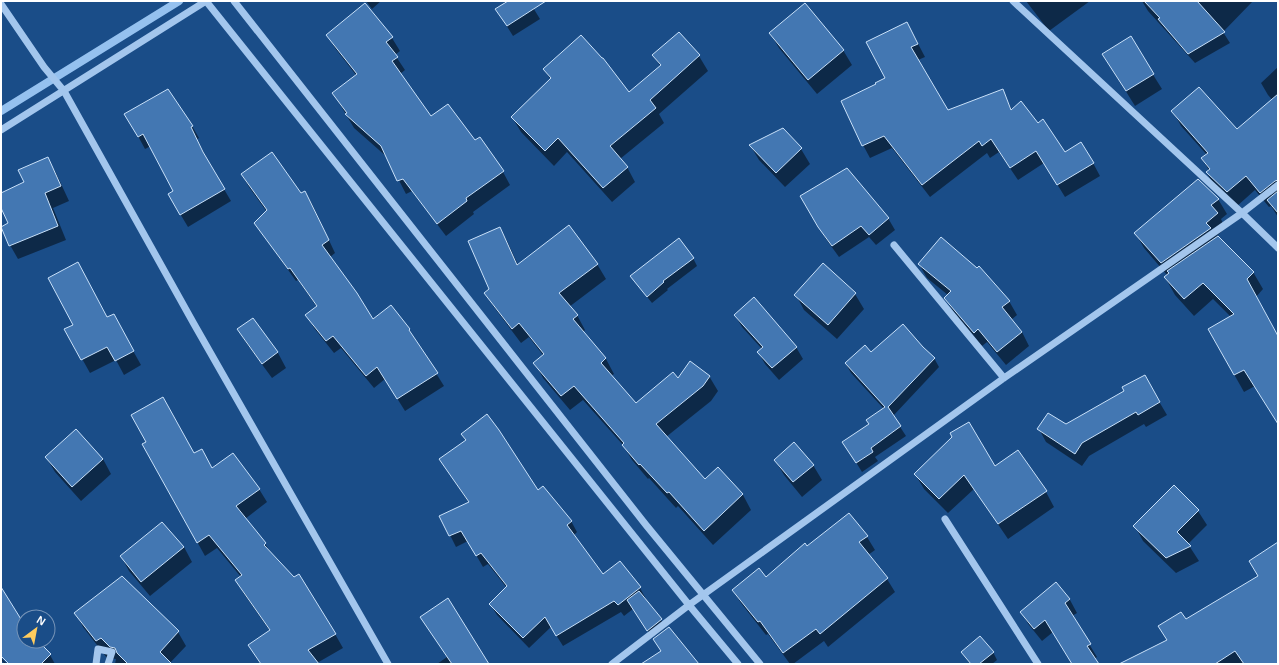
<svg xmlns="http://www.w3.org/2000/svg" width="1279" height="665" font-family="Helvetica,sans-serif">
<rect width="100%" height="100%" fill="#1a4d88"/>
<path fill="#0007" d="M366 1H381L372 9Z
M504 1H529L540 19 513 36 503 20 505 4Z
M1026 1H1090L1049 31Z
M1142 1H1253L1223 32 1230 43 1195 63 1148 11Z
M679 33 699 56 708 71 659 114 664 123 620 159 627 167 635 182 612 202 567 152 554 166 521 132 512 117 551 80 544 69 629 94 661 67 653 55Z
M770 33 843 50 852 65 817 94 779 48Z
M327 35 392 38 400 51 395 55 405 70 400 74 430 117 503 172 510 185 473 212 474 214 446 236 412 191 406 194 387 157 354 128 341 106 333 93 356 75 335 48Z
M914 36 925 57 918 60 948 111 1002 90 1012 110 1037 124 1065 153 1093 163 1100 176 1065 197 1044 163 1018 180 999 152 990 158 987 153 930 197 892 148 870 158 863 145 878 85 886 78Z
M1130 38 1162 89 1135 106 1112 69Z
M1278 67V106L1268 95 1261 83Z
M1173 111 1237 130 1278 145V217L1271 206 1269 207 1255 190 1236 207 1215 187 1207 173 1209 170 1202 159 1207 155 1181 126Z
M126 114 192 126 199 138 197 139 208 162 231 201 188 227 176 207 175 191 151 146 145 149Z
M750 145 801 149 810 164 785 187 759 160Z
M47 158 56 173 69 201 53 208 66 240 18 259 10 245V224L1 206V194L25 183Z
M242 175 301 194 305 192 312 204 335 253 330 257 373 320 409 330 444 386 405 411 385 379 374 388 341 348 334 353 314 328 307 315 317 307 298 280 296 281 263 235 255 223 267 212 249 187Z
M801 196 888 218 895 230 876 245 869 237 839 257 826 239Z
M1218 199 1227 214 1221 219 1225 228 1217 236 1253 272 1263 289 1256 297 1278 336V419L1255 386 1244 392 1209 330 1231 317 1213 299 1194 316 1175 295 1165 277 1167 275 1144 248 1136 234Z
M500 228 508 243 518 265 597 264 606 279 569 307 577 315 585 330 583 332 606 359 614 374 611 376 636 404 678 380 709 376 718 391 711 401 666 437 705 480 718 469 743 495 751 510 713 545 678 506 676 508 649 478 648 479 632 460 623 445 583 400 570 410 543 378 535 363 543 355 529 337 521 343 494 307 485 293 490 289Z
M693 258 697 266 667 289 668 290 652 303 636 283 632 276Z
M919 264 1009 301 1017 315 1011 320 1022 332 1029 346 1006 365 987 342 982 346 953 311 945 298 948 295 927 278Z
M855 294 864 309 837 339 804 310 796 295Z
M113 315 141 365 124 375 116 360 90 373 66 330 107 318Z
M735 315 796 347 803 359 779 380 765 364 758 352 762 349 742 327Z
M253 319 278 353 286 368 272 378 247 344 238 330Z
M922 348 934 358 939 367 893 416 906 436 875 457 878 461 862 472 849 451 870 424 884 409 851 373 846 364 871 353Z
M1144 376 1167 415 1146 427 1144 424 1089 456 1082 466 1046 442 1039 429 1066 425 1125 391Z
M462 434 538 492 571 521 577 532 574 535 603 575 640 588 646 599 645 600 661 620 666 627 652 637 633 609 624 616 621 612 563 646 551 627 529 648 497 615 490 604 507 588 488 564 483 567 468 541 456 547 441 517 469 503 440 459 466 441Z
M143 444 194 454 212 469 259 489 267 502 245 519 265 544 273 556 335 634 343 648 317 663 318 664H261L249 645 270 631 244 594 236 580 241 577 217 548 205 556Z
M46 457 103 459 111 474 81 501 55 472Z
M775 460 813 465 822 480 802 497 784 475Z
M995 467 1046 492 1054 507 1008 539 974 489 948 513 924 489 915 474Z
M1198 511 1207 525 1188 544 1199 561 1176 573 1143 541 1135 526Z
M867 537 875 550 868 555 887 579 895 592 828 647 824 641 793 664H790L768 634 766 635 741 603 733 590 766 579Z
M184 547 192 562 150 596 129 571 121 556Z
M1278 549V664H1151L1168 641 1186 620 1259 576Z
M1056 584 1070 600 1077 613 1072 616 1097 657 1094 659 1098 664H1073L1053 632 1042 641 1029 625 1021 612Z
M1 606 24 626V641H36L50 655 55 664H10L1 655Z
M76 613 178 632 186 646 169 664H115L116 659 107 658 83 627Z
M962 652H993L997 660 992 664H970Z
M447 657 488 664H437Z
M1 658 7 664H5L1 660Z"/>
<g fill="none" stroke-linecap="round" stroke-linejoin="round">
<path stroke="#95c1ef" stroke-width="8" d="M1 111 179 1"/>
</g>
<path fill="#4377b2" stroke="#c8e0f9" d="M508 1H546L507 26 495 9Z
M1144 1H1197L1225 32 1188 54 1158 19 1160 18Z
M365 3 393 37 386 42 398 57 392 61 431 116 448 104 475 140 480 137 504 171 466 198 467 201 437 224 403 179 397 181 381 146 345 114 347 113 332 93 357 74 326 35Z
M805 3 844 50 808 80 769 33Z
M907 22 918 44 911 47 948 110 1003 89 1011 110 1021 101 1038 123 1043 119 1065 152 1081 142 1094 163 1057 185 1036 151 1010 168 991 139 982 146 979 141 922 185 884 136 862 146 841 101 876 84 875 83 885 78 866 42Z
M679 32 700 55 650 100 656 108 610 146 628 167 603 188 558 138 545 151 511 117 551 78 543 69 581 35 602 58H603L629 92 661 65 652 55Z
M1131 36 1154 74 1126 91 1102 54Z
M1199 87 1237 129 1278 94V180L1275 181 1260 193 1246 176 1227 192 1206 172 1210 169 1201 158 1208 153 1171 111Z
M168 89 193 126 191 127 203 152 225 189 180 215 168 194 173 191 143 134 138 137 124 114Z
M783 128 802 148 776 173 749 145Z
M272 152 301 193 305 191 329 240 322 245 357 293 373 319 391 305 410 329 409 330 438 373 397 399 377 367 366 376 333 336 326 341 305 315 317 306 290 268 288 269 254 223 267 210 241 174Z
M48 157 61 186 45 193 58 226 9 246 1 227 8 223 1 208V193L24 182 18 170Z
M847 168 889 218 869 235 861 226 832 246 818 227 800 196Z
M1198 179 1219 199 1211 205 1218 213 1206 223 1211 228 1161 263 1134 233Z
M1278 191V213L1267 200Z
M569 225 598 264 559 293 578 315 573 319 606 358 601 363 636 403 673 372 678 378 690 361 710 376 703 386 656 424 705 479 718 467 743 494 704 531 669 492 667 493 640 464 639 465 622 445 624 443 574 386 561 396 533 363 544 354 519 323 512 329 484 293 489 289 468 241 500 227 517 265Z
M1218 236 1254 272 1247 279 1278 336V424L1244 370 1234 375 1208 329 1234 314 1203 283 1184 299 1164 277 1169 273 1167 271Z
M941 237 977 268 979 266 1010 301 1002 307 1022 332 997 352 978 329 974 333 944 298 951 291 918 264Z
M679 238 694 258 663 281 664 282 647 297 630 276Z
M78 262 107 317 114 314 134 351 115 361 107 347 81 360 64 329 73 325 48 278Z
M823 263 856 293 828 325 794 295Z
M754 297 797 347 772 368 757 352 763 347 734 315Z
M253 318 278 352 262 364 237 329Z
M903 324 923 347 935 358 888 407 901 426 871 448 873 452 856 463 842 442 869 424 866 420 885 407 845 363 865 345 871 352Z
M1145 375 1160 402 1138 415 1136 412 1082 443 1075 454 1037 429 1048 413 1066 424 1124 391 1122 387Z
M163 397 194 453 202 449 212 468 233 453 260 489 236 506 266 543 264 545 294 577 299 574 336 634 308 650 319 664H261L248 645 270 630 235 580 242 575 209 535 197 543 142 444 146 442 131 415Z
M487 414 499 430 538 490 543 486 572 521 567 525 603 574 620 561 641 587 618 605 614 601 556 636 545 617 523 638 489 604 507 586 481 553 476 556 461 531 449 536 439 516 469 502 439 459 466 440 461 434Z
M969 422 995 466 1018 450 1047 491 998 524 964 475 939 499 914 474 952 437 950 433Z
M76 429 103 459 72 487 45 457Z
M794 442 814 465 793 482 774 460Z
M1174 485 1199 510 1177 532 1191 546 1166 558 1133 526Z
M849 513 868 536 859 542 888 578 820 634 816 629 783 653 760 621 758 622 732 590 759 568 766 577 805 543 807 546Z
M162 522 184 547 141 582 120 556Z
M1278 542V664H1244L1235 651 1215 664H1119L1167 640 1158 626 1181 612 1186 619 1258 576 1249 561Z
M122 576 179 631 160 652 172 664H128L117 653 115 648 110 647 101 638 96 641 74 613Z
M1056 582 1070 599 1065 603 1091 644 1087 646 1099 664H1072L1045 620 1034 629 1020 612Z
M1 587 24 624V641H38L51 654 41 664H9L1 656Z
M639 591 662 619 647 631 627 600Z
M448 598 489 664H452L420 617Z
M669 627 699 664H641L661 651 653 639Z
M980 636 994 652 979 664H971L961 652Z"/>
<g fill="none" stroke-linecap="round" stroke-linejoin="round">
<path stroke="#a3c6ed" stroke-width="7" d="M206 1 689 605 738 664
M234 1 646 525 760 664
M1013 1 1242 213 1278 248
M1 4 44 67 64 91 194 324 388 664
M1 130 206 1
M894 245 1004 378
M945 519 1038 664
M96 664 98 649 112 652 108 664
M612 664 689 605 1004 378 1242 213 1278 185"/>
</g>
<rect width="1279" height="665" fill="none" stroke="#ffffff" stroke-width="4"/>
<g transform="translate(36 629) rotate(32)"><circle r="19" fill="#1a4d88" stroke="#7694b8"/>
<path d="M0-3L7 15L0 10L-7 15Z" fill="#ffcc5e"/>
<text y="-6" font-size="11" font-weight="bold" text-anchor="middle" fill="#ffffff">N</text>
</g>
</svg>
